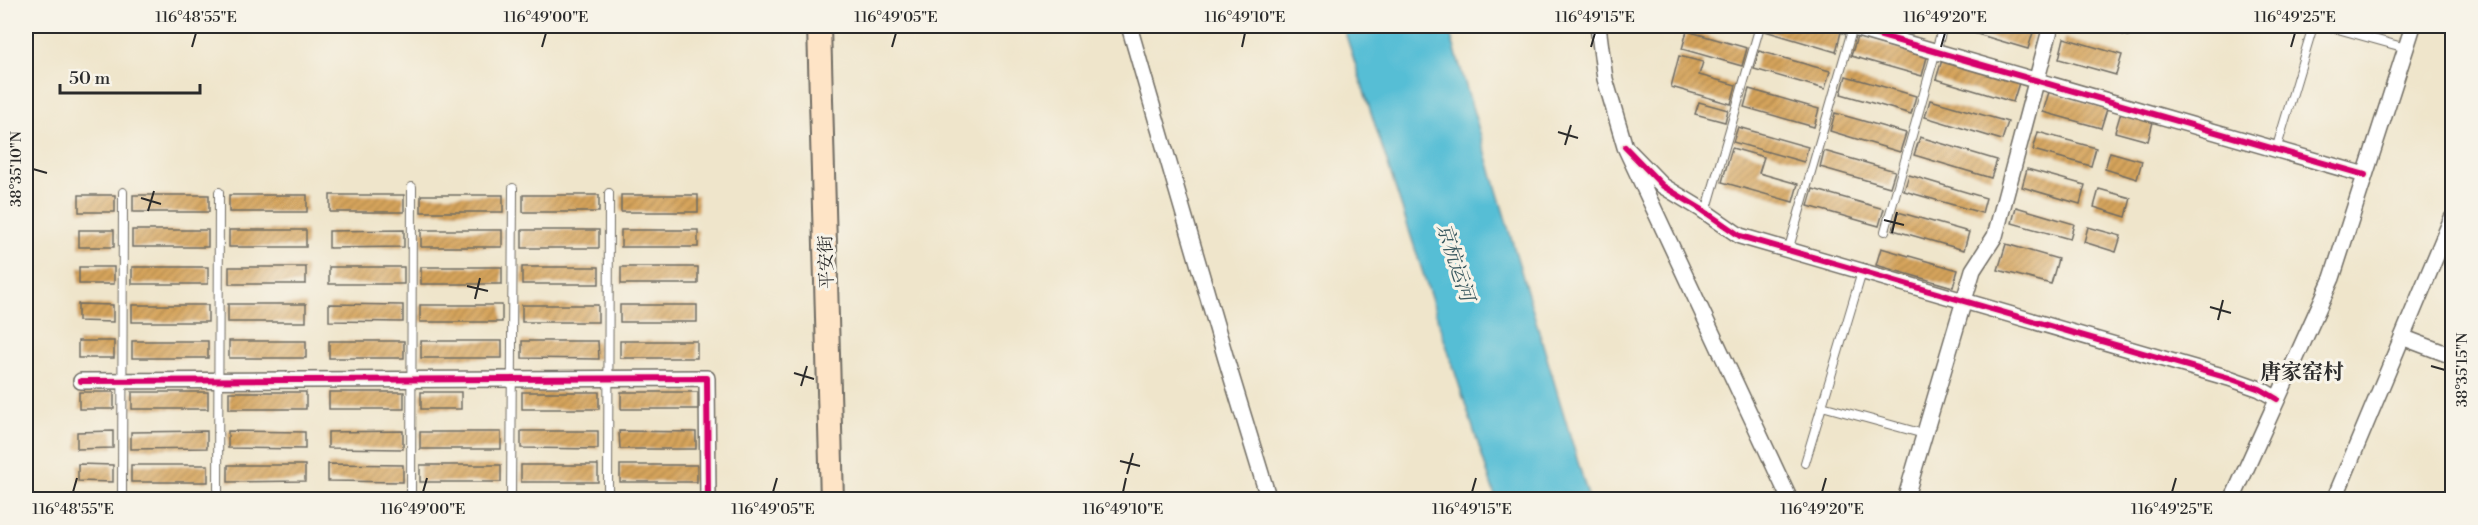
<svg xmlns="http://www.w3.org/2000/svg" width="2478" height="525" font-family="'Libre Bodoni','Noto Serif SC',serif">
<defs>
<pattern id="building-hatch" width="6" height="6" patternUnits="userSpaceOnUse" patternTransform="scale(1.5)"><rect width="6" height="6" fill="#d6a45c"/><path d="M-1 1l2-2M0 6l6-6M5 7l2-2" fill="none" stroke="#ae864c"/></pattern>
</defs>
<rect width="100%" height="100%" fill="#f7f3e8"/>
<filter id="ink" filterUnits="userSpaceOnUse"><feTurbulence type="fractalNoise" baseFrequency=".0167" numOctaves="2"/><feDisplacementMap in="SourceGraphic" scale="12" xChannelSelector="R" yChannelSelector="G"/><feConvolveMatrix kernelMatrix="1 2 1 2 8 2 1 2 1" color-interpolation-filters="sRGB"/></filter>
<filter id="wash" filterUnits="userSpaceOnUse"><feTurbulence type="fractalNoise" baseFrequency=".008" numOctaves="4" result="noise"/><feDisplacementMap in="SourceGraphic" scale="24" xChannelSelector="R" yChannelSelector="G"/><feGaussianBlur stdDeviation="1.35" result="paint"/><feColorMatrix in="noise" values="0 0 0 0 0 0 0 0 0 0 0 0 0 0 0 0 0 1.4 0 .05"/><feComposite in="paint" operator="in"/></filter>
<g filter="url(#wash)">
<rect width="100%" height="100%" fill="#efe5cb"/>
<path fill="#57bed5" stroke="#417480" stroke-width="1.5" d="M1343 26H1448L1589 499H1496Z"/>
<g id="blocks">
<path fill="url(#building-hatch)" d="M1767 26H1818L1841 32 1836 52 1765 31Z
M1950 26H2021L2034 29 2028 49Z
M2094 26H2131L2128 36Z
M1687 31 1747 48 1742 66 1682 49Z
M1857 37 1927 57 1922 76 1851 56Z
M2064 38 2122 55 2116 75 2059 59Z
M1759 51 1830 71 1825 89 1754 69Z
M1679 56 1703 62 1699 75 1736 85 1731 104 1671 87Z
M1942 60 2019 83 2013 102 1936 79Z
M1846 76 1916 96 1911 114 1841 94Z
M1749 89 1819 109 1814 127 1744 107Z
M2049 92 2107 109 2101 128 2043 112Z
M1930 100 2008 122 2002 140 1925 117Z
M1699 102 1728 110 1725 122 1695 114Z
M2121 112 2153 122 2148 141 2115 132Z
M1835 113 1906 133 1900 152 1830 131Z
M1738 127 1808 147 1804 162 1733 142Z
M2038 132 2096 148 2091 166 2033 150Z
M1920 137 1997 160 1991 178 1914 155Z
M1732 148 1764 157 1759 173 1798 184 1793 202 1722 182Z
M1824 151 1895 171 1890 187 1820 167Z
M2110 152 2142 161 2137 179 2105 169Z
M2027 169 2085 185 2080 204 2022 187Z
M1909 175 1986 198 1982 213 1904 191Z
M1813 189 1884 209 1879 226 1808 206Z
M2099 189 2131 198 2126 217 2094 207Z
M79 195H115V212H79Z
M133 195H209V212H133Z
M229 195H307V212H229Z
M330 195H404V212H330Z
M421 195H503V212H421Z
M523 195H599V212H523Z
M621 195H698V212H621Z
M2016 207 2074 224 2070 239 2012 223Z
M1898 212 1969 232 1964 250 1893 230Z
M2088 227 2121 236 2116 252 2084 242Z
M79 230H114V247H79Z
M132 230H208V247H132Z
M229 230H306V247H229Z
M404 230V247L329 248V231Z
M421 230H502V247H421Z
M522 230H599V248H522Z
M621 230H698V247H621Z
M2006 244 2058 259 2051 284 1998 270Z
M1881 248 1958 270 1953 287 1876 265Z
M79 267H114V284H79Z
M132 267H208V284H132Z
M229 267H306V284H229Z
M329 267H404V284H329Z
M421 267H502V284H421Z
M522 267H599V284H522Z
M621 267H698V284H621Z
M78 304 113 305V322L78 321Z
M228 304H306V322H228Z
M329 304 403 305V322L329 321Z
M132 305H208V322H132Z
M420 305H502V322H420Z
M522 305H598V322H522Z
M620 305H697V322H620Z
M78 341H114V358H78Z
M132 341H208V358H132Z
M229 341H306V358H229Z
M329 341H404V358H329Z
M421 341H502V358H421Z
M522 341H598L599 359 522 358Z
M620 341H697V358H620Z
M79 392H114V409H79Z
M132 392H208V409H132Z
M229 392H306V409H229Z
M329 392H404V409H329Z
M421 392H461V409H421Z
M522 392H599V409H522Z
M621 392H698V409H621Z
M113 431V448L77 449V432Z
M207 431V448L131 449V432Z
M228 431 305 432V449L228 448Z
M403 431V449L328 448V432Z
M521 431H598V449L521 448Z
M619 431 696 432V449H620Z
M420 432H501V449H420Z
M78 464 113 465V482L78 481Z
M328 464 403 465V482L328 481Z
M131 465H208V482H131Z
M228 465H305V481L228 482Z
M420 465H501V482H420Z
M521 465H598V482H521Z
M620 465H697V482H620Z"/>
</g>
</g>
<g filter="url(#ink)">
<use href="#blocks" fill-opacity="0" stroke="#706c63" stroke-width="1.5"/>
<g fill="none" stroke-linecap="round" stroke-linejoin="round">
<defs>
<path id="lane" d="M2327 26 2406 48
M2276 150 2313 26
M1706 212 1760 26
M1885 231 1943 26
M1788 251 1853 27
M1822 406 1924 434
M1805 463 1862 272
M122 500 123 192
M218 500 219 192
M411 500 412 187
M511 500 513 188
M608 500 609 193"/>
<path id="street" d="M1129 26 1226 359 1269 500
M1598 26 1605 79 1625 147 1790 500
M1847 26 2365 175
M1625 147 1663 186 1701 209 1740 236 2229 378 2260 389 2277 399
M2402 337 2452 356
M81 381 707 378 708 500
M1905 500 1973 270 1995 236 2051 26
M2232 500 2332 278 2413 26
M2334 500 2452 218"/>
<path id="secondary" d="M819 26 832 500"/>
</defs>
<use href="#lane" stroke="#706c63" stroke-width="10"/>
<use href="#street" stroke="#706c63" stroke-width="18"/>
<use href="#secondary" stroke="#706c63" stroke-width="26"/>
<use href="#lane" stroke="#fff" stroke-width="8"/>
<use href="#street" stroke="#fff" stroke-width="15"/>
<use href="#secondary" stroke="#fee4c6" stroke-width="22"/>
<defs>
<path id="cycleway" d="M1847 26 2365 175
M1625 147 1663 186 1701 209 1740 236 2229 378 2260 389 2277 399
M81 381 707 378 708 500"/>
</defs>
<use href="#cycleway" stroke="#f7f3e8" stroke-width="10"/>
<use href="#cycleway" stroke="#d6006c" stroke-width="6"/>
</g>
</g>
<path fill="none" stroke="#2b2b2b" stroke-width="2" d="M192 47 196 33M542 47 546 33M892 47 896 33M1242 47 1245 33M1591 47 1595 33M1941 47 1945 33M2291 47 2295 33M1558 132 1578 138M1565 145 1571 125M33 169 47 173M141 198 161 204M148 211 154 191M1884 220 1904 225M1892 233 1897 212M467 286 488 291M475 299 480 278M2210 307 2231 313M2218 320 2223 300M2431 366 2445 370M794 373 814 379M801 386 807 366M1120 461 1140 466M1127 474 1133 453M73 492 77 478M423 492 427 478M773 492 777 478M1123 492 1126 478M1472 492 1476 478M1822 492 1826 478M2172 492 2176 478"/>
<g text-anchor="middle" stroke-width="6" stroke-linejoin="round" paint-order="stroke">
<g font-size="18" fill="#2b2b2b" stroke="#f7f3e8">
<text transform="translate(826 262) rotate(-92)" y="6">平安街</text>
</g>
<g font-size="20" font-style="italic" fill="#38575e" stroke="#f7f3e8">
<text transform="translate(1456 262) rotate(72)" y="7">京杭运河</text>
</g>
<g font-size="21" font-weight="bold" fill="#2b2b2b" stroke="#f7f3e8">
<text x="2302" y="379">唐家窑村</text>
</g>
</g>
<rect width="2478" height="525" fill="none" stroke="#f7f3e8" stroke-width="66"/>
<path d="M60 84v9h140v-9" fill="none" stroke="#2b2b2b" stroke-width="3"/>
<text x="69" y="84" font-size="18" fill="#2b2b2b" stroke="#f7f3e8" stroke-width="4.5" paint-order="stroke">50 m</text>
<rect x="33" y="33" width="2412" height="459" fill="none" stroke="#2b2b2b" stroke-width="2"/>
<g font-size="15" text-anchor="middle" fill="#2b2b2b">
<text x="196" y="22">116°48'55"E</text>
<text x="546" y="22">116°49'00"E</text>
<text x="896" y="22">116°49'05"E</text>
<text x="1245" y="22">116°49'10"E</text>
<text x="1595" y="22">116°49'15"E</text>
<text x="1945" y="22">116°49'20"E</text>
<text x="2295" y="22">116°49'25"E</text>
<text transform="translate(16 169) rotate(-90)" y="5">38°35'10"N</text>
<text transform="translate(2462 370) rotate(-90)" y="5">38°35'15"N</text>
<text x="73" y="514">116°48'55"E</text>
<text x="423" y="514">116°49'00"E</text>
<text x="773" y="514">116°49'05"E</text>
<text x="1123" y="514">116°49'10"E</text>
<text x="1472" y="514">116°49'15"E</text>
<text x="1822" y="514">116°49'20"E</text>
<text x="2172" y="514">116°49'25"E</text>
</g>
</svg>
